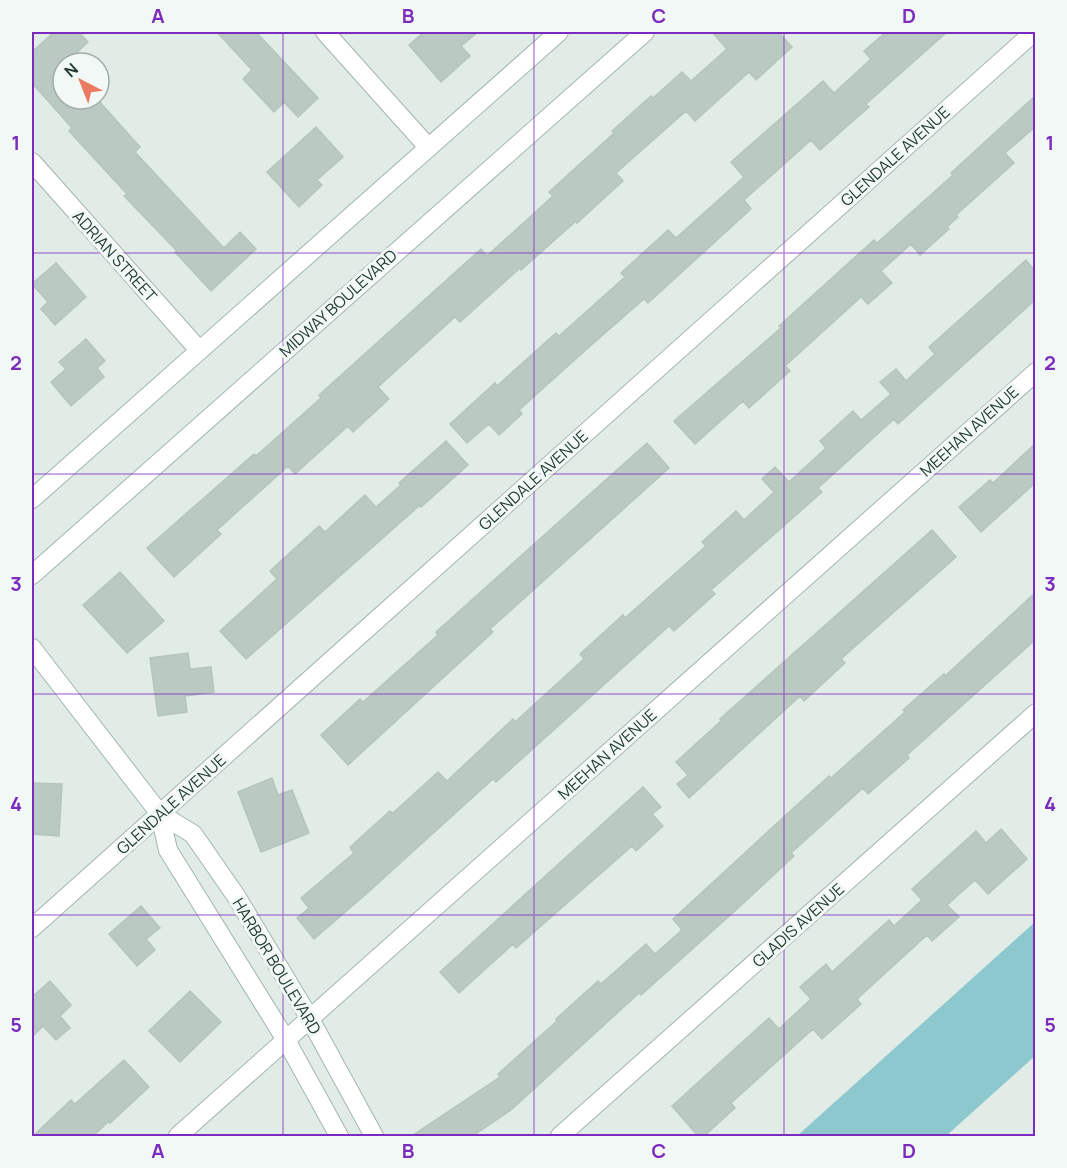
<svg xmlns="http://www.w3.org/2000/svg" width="1067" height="1168" font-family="Manrope,sans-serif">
<rect width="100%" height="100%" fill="#e2ece7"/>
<path fill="#8dc8ce" d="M1035 922V1056L946 1136H797Z"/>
<path fill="#bac9c2" stroke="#b5c5bd" stroke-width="1.5" d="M54 32H79L88 42 66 63H63V99H97L140 147 135 152 224 248 240 232 256 249 211 291 175 252 177 251 124 196 127 194 69 131 72 128 32 83V52Z
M217 32H256L318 98 298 117 284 102 274 112 243 79 252 70Z
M424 32H478L461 46 470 56 441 82 409 45Z
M712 32H778L792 47 756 80 749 72 695 121 686 111 616 173 623 181 577 223 576 221 521 270 520 268 460 322 455 317 390 376 378 387 389 399 353 432 348 426 295 474 288 466 217 530 221 534 174 577 147 548 254 454 256 456 321 398 319 395 481 249 487 256 553 196 549 192 614 133 612 131 651 96 653 98 682 72 691 81 727 49Z
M886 32H947L866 104 869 107 820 150 811 140 744 200 751 209 648 303 644 299 589 347 519 410 522 414 499 435 489 424 467 443 450 424 495 383 497 386 556 333 559 336 625 277 621 273 668 230 676 238 744 177 731 162 823 81 834 93 871 59 864 51Z
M1035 96V127L1005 153 1014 163 956 215 958 217 947 227 949 229 920 255 911 244 881 271 892 283 868 304 861 297 785 366 790 371 749 408 743 401 695 444 674 421 781 328 779 326 874 240 877 243 953 175 951 173Z
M316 127 343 157 317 180 322 185 299 207 267 172Z
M1026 260 1035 271V300L898 424 894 419 818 488 822 492 711 590 715 594 674 631 669 626 496 782 493 779 365 895 314 939 297 918 309 908 301 898 354 853 350 847 390 811 393 813 438 772 447 781 513 719 515 722 584 659 580 654 623 615 625 618 706 546 702 542 736 511 744 520 774 492 762 479 775 467 789 482 826 448 820 441 853 411 861 420 891 394 880 382 896 369 906 381 935 354 929 347Z
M56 263 86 297 55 325 41 309 48 302 32 284Z
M86 339 105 361 97 368 104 377 71 406 51 382 66 369 59 362Z
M446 441 468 465 421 507 420 505 246 659 220 631 277 579 270 571 319 526 325 532 365 495 376 507 401 485 399 483Z
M647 443 669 468 490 629 493 632 348 765 321 735 360 699 363 702 438 635 436 632Z
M1035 444V483L981 532 959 507 990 480 993 483Z
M932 530 956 557 841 659 845 663 804 701 800 696 689 798 677 784 688 775 676 762 721 721 720 719Z
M120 572 164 621 127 653 83 605Z
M1035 593V640L907 755 909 758 868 794 863 788 791 853 794 856 737 909 641 995 639 993 511 1110 471 1137H410L500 1077 498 1074 557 1021 556 1019 598 981 601 984 646 944 655 954 682 930 673 919 787 814 829 776 831 778 905 712 903 710 944 674 945 676Z
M188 653 190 669 211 667 214 692 185 696 187 712 158 716 150 658Z
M272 778 278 795 292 790 309 833 261 852 238 792Z
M32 783 62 784 59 836 32 834Z
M643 787 661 807 652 814 663 826 636 851 632 846 516 948 513 944 459 993 440 972Z
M1001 829 1027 859 988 894 975 880 947 905 959 917 932 941 927 935 857 999 861 1004 822 1039 813 1029 731 1103 735 1108 703 1137H699L672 1106 769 1018 779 1029 811 999 800 987 826 964 832 972 889 920 894 926 922 900 912 889 976 831 986 843Z
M141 906 160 928 146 939 155 950 137 966 109 934Z
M50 981 71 1005 60 1016 70 1028 56 1040 43 1026 32 1037V997Z
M190 991 221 1022 180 1062 149 1031Z
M124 1060 149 1087 110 1123 108 1122 92 1137H32L71 1100 75 1104Z"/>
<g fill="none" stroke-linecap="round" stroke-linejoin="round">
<defs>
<path id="street" d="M325 32 428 147
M32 162 199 350
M32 928 1034 32
M178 1136 1036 372
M560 1136 1036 713"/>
<path id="secondary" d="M32 499 559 32
M32 575 645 32
M32 648 160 814 193 834 236 896 310 1019 374 1136
M160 814 168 850 286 1040 339 1136"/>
</defs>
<use href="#street" stroke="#a5b4ae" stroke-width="20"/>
<use href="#secondary" stroke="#a1b7ae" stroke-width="20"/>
<use href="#street" stroke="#fff" stroke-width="18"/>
<use href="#secondary" stroke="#fff" stroke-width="18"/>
</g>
<path fill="none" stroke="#7b2cbf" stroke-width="1.5" stroke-opacity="0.55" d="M283 32V1136M534 32V1136M784 32V1136M32 253H1036M32 474H1036M32 694H1036M32 915H1036"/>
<g text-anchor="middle" stroke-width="6" stroke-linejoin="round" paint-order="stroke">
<g font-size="16" fill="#233c34" stroke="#f2f8f5">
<text transform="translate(895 156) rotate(-42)" y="6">GLENDALE AVENUE</text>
<text transform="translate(115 256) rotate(48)" y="6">ADRIAN STREET</text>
<text transform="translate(338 303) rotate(-42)" y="6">MIDWAY BOULEVARD</text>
<text transform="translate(969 431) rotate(-42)" y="6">MEEHAN AVENUE</text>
<text transform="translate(533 480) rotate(-42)" y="6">GLENDALE AVENUE</text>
<text transform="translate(607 754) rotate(-42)" y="6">MEEHAN AVENUE</text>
<text transform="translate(171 804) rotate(-42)" y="6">GLENDALE AVENUE</text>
<text transform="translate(798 925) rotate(-42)" y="6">GLADIS AVENUE</text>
<text transform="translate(277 966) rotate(59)" y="6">HARBOR BOULEVARD</text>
</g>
</g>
<rect width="1067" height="1168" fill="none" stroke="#f2f8f5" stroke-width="66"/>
<g transform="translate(81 81) rotate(318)"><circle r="28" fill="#f2f8f5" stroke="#9fada8" stroke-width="1.5"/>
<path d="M0-4.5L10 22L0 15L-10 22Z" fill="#eb7b60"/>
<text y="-9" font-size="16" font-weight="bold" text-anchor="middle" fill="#233c34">N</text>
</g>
<rect x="33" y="33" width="1001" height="1102" fill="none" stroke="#7b2cbf" stroke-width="2"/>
<g font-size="20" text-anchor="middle" font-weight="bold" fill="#7b2cbf">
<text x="158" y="23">A</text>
<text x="408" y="23">B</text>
<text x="659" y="23">C</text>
<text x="909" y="23">D</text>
<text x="16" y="150">1</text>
<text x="1050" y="150">1</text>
<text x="16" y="370">2</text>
<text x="1050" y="370">2</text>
<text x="16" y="591">3</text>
<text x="1050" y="591">3</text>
<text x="16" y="811">4</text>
<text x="1050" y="811">4</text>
<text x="16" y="1032">5</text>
<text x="1050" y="1032">5</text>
<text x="158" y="1158">A</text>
<text x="408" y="1158">B</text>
<text x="659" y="1158">C</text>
<text x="909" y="1158">D</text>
</g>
</svg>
